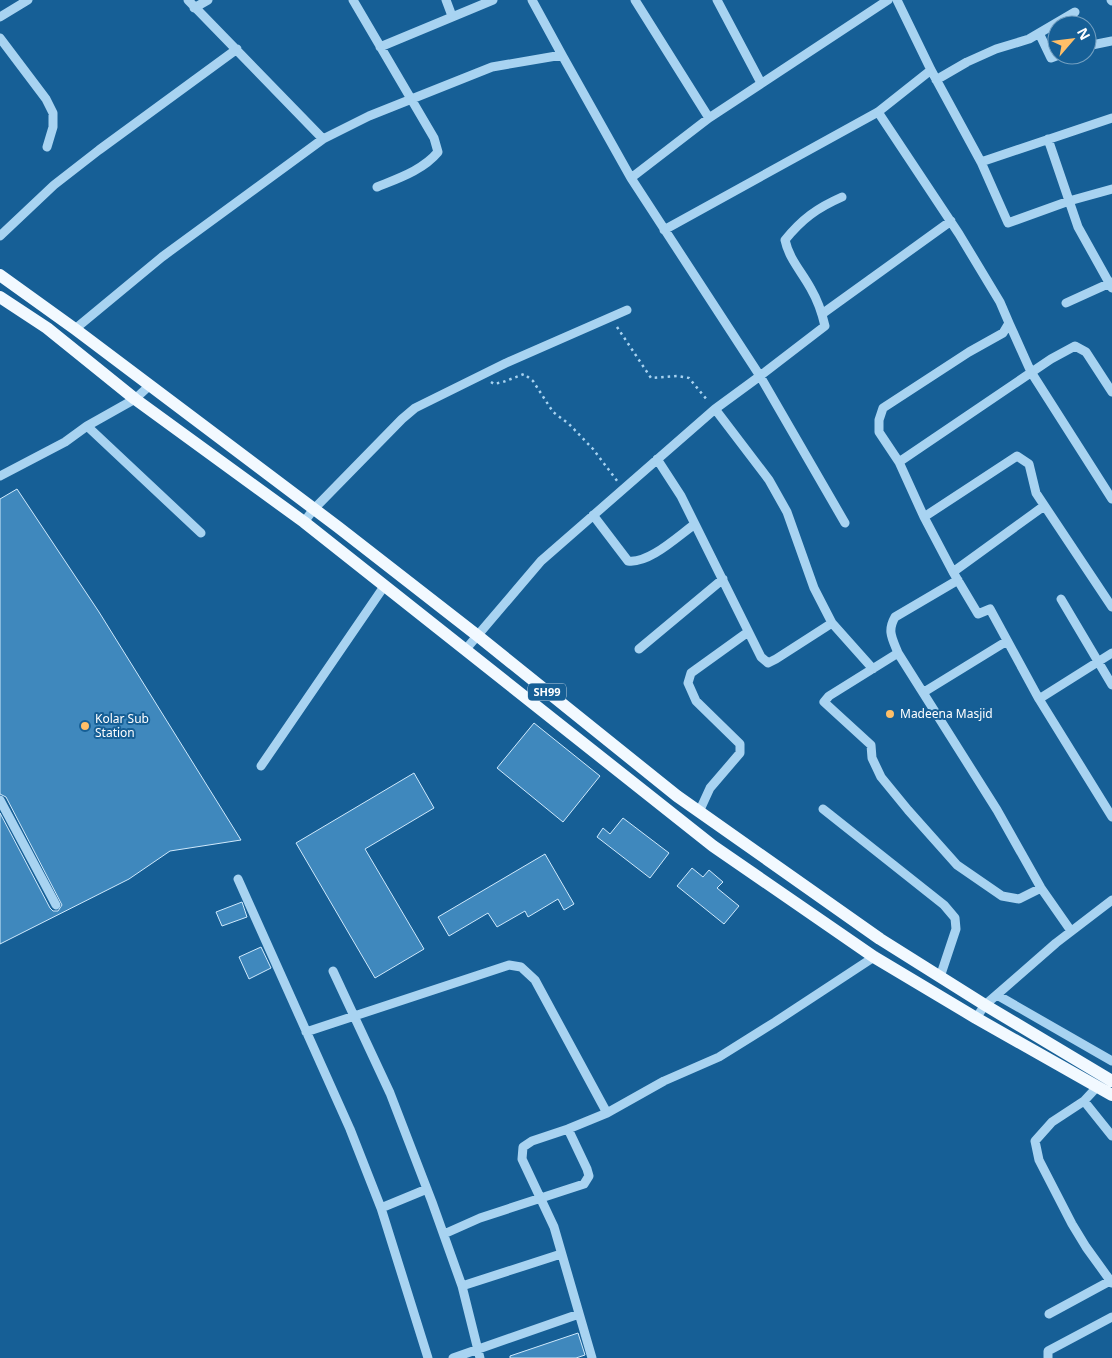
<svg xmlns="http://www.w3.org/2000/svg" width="1112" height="1358" font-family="'Noto Sans',sans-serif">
<rect width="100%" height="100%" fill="#165f96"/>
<path fill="#3f88bd" stroke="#cfe9fc" d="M17 489 99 612 241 840 170 851 129 879 0 944V813L50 908 53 911H58L62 905 6 797 0 794V499Z
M534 723 600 776 563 822 497 768Z
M414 773 434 808 365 849 424 949 375 978 296 843Z
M623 818 669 853 650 878 597 837 603 828 610 834Z
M545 854 574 904 564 910 558 899 528 917 525 911 497 927 488 913 449 936 438 917Z
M692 868 703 877 709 870 723 882 717 888 739 906 724 924 677 886Z
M242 902 247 917 222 926 216 912Z
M261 947 271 968 249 979 239 957Z
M578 1333 585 1355 576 1358H510V1356Z"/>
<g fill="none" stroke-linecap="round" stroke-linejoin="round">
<path stroke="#a8d3f1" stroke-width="2.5" stroke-dasharray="2.5 4" stroke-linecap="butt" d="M617 327 651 378 678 376 689 378 708 401
M491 382 494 384 503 382 524 374 533 381 553 412 569 424 593 449 618 482"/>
<path stroke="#a8d3f1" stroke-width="9" d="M188 0 323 139
M353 0 434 138 438 152C423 170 399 178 377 187
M446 0 452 16
M635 0 709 118
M717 0 761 83
M897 0 931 70 981 162 1008 223 1069 201 1112 189
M1111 0 1112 1
M194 8 208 0
M0 17 28 0
M1039 33 1051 58 1059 55
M0 38 46 99 53 113V127L47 147
M1087 46 1112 41
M380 47 493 0
M562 55 631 178
M936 80 967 62 996 49 1029 39 1075 12
M878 112 959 234 1000 302 1009 323 1003 333 969 352 883 408 879 420V432L899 462 924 517 953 572 978 614 990 609 1039 699 1112 817
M1048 139 1078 227 1112 288
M981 162 1112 118
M842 197C817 208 802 219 785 240 789 259 802 272 811 289 818 301 822 313 825 326L760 376 845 523
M664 230 878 112 931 70
M0 236 54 185 99 150 237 49
M1066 303 1112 282
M822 314 951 221
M1009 323 1031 372 1112 499
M75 329 162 257 323 139 369 116 492 67 562 55 532 0
M715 409 769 480 787 512 814 588 832 623 873 669
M87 426 201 533
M657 459 681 496 761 657 768 663 776 659 832 623
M899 462 1051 359 1075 346 1086 352 1112 392
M0 476 65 442 87 426 135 399 149 386
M593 515 628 561C649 564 678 536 695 524
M924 517 1017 456 1029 464 1036 493 1112 607
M304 522 313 510 402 419 415 408 506 363 627 310
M953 572 1044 506
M958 580 895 617C887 631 892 638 898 653L997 810 1041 888 1071 931
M1061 599 1112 685
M466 649 541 561 715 409 760 376 631 178 709 118 888 0
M639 649 723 579
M898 653 829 696 824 702 871 745 872 758 881 777 908 810 957 865 1002 896 1019 899 1041 888
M924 692 1007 641
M1039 699 1112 653
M261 766 385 585
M0 800 56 905
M823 809 944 905 955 918 956 929 940 977
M699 812 710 788 740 753V744L696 701 688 683 691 673 748 632
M238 879 350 1129 381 1208 428 1358
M333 971 390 1093 432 1202 462 1286 480 1358
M997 995 1112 1061
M976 1018 985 1005 1056 943 1112 900
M306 1032 509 965 521 967 535 980 607 1113
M1097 1087 1084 1101 1052 1122 1035 1141 1039 1160 1072 1224 1086 1247 1112 1283
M1084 1101 1112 1136
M381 1208 427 1189
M444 1234 480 1218 584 1184 589 1176 587 1169 568 1129
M462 1286 561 1254
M1049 1314 1112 1280
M453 1358 579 1314
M592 1358 554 1227 522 1159 523 1147 532 1141 568 1129 607 1113 664 1081 719 1057 775 1022 874 957
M1048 1358V1351L1112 1317"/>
<path stroke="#f2f9ff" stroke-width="12" d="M0 275 75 329 338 527 478 636 677 796 880 939 985 1005 1112 1081
M0 297 47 328 135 399 304 522 713 846 874 957 976 1018 1112 1095"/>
</g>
<g fill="#ffbf68" stroke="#165f96" stroke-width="2">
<circle cx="890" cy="714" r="5"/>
<circle cx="85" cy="726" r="5"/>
</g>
<g text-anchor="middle" stroke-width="4" stroke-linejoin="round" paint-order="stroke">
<rect fill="#165f96" stroke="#b9cfe0" stroke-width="1" x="528" y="683.5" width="38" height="17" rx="4"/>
<g font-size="11" font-weight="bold" fill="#fff">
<text x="547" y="696">SH99</text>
</g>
<g font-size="12" fill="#fff" stroke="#165f96" text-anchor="start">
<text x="900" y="718">Madeena Masjid</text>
<text x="95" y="723">Kolar Sub<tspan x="95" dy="14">Station</tspan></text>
</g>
</g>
<g transform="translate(1072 40) rotate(62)"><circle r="24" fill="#165f96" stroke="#739fc0"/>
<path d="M0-4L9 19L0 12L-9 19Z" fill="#ffbf68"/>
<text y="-8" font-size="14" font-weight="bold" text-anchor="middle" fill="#ffffff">N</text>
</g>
</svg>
